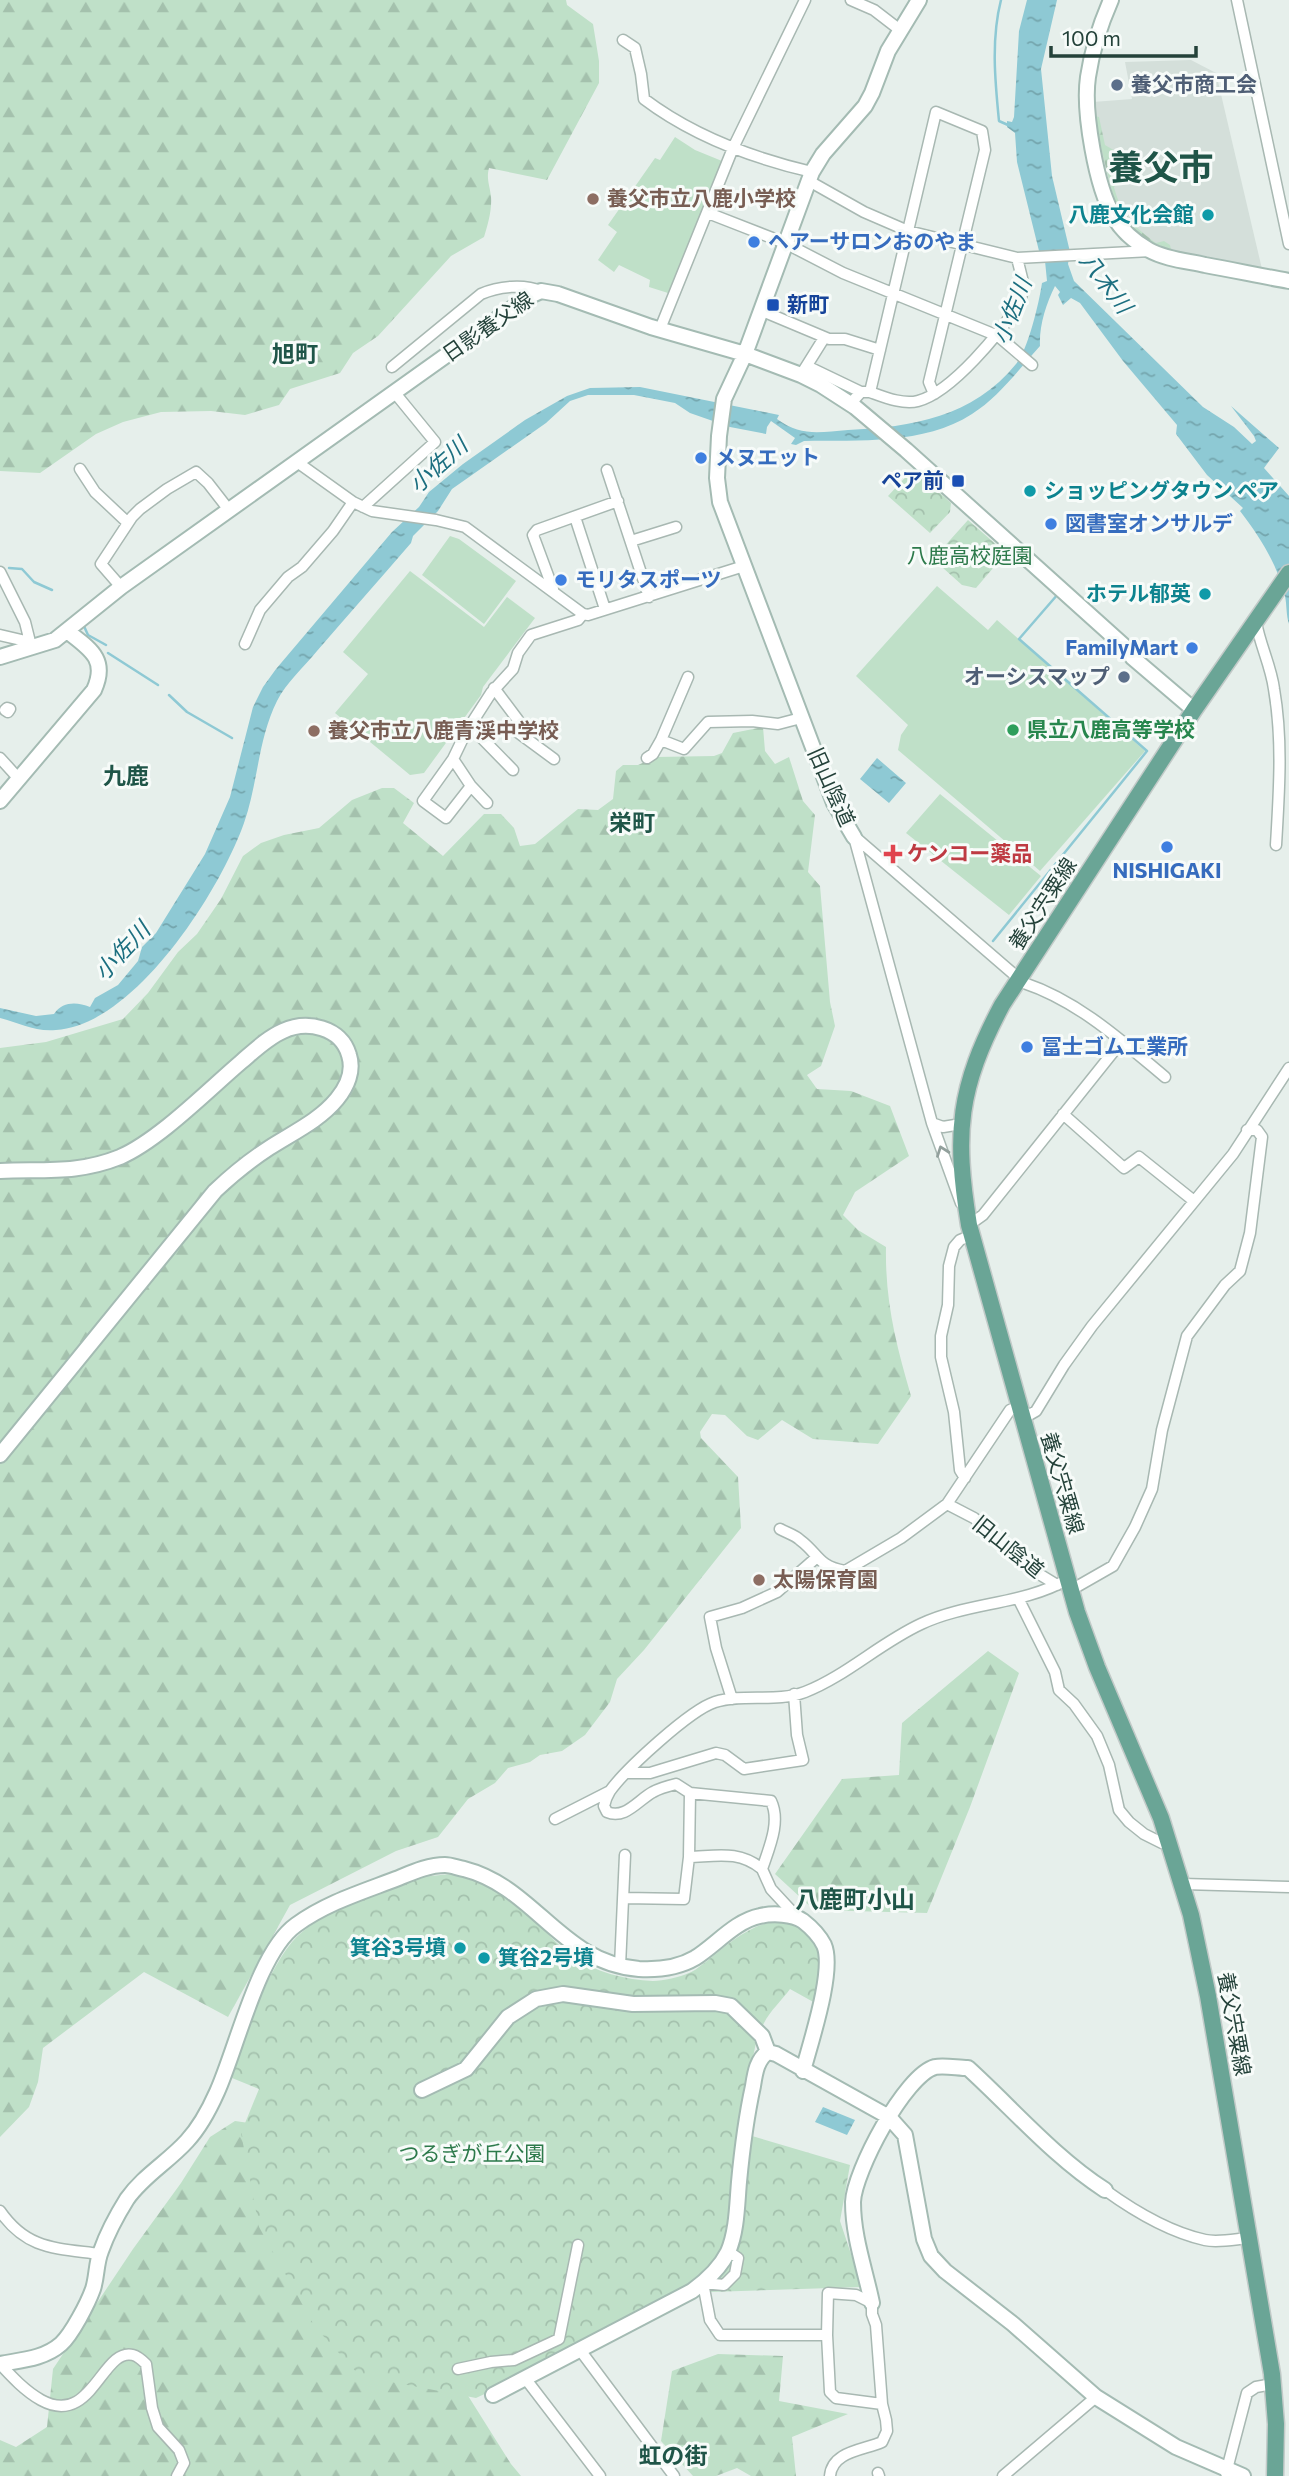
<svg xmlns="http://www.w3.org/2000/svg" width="1289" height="2476" font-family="Commissioner,'Noto Sans JP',sans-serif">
<defs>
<pattern id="forest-firs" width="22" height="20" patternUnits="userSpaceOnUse" patternTransform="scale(1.75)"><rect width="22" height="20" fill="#bfe0c8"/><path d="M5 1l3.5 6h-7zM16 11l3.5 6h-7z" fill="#a4c1ad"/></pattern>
<pattern id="park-crowns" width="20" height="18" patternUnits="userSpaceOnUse" patternTransform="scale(1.75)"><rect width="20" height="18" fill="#bfe0c8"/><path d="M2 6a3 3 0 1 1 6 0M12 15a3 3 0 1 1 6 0" fill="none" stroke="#a4c1ad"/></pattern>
<pattern id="water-ripples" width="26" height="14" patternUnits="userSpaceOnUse" patternTransform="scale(1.75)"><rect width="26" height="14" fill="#8ec9d4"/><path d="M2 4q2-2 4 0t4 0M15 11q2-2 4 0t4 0" fill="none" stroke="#74a5ad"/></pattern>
</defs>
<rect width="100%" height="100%" fill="#e6efeb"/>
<path fill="#d4dfda" d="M1191 60 1216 73 1262 269 1189 255 1153 245 1117 212 1099 143 1093 102 1132 99 1125 62Z"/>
<path fill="url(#forest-firs)" d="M0 0H566L567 5 593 24 599 61V83L547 180 489 168C486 179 490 186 491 197 492 210 488 224 484 237L451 256 378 336 353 353 340 373 290 389 279 405 245 415 211 411 161 412 123 422 96 434 40 473 0 471Z
M1095 116 1099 117 1105 145 1117 152 1119 164 1111 175 1117 176 1118 183 1114 187C1120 212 1135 228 1156 243L1164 241 1170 245 1171 249C1128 238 1118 216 1108 176 1103 156 1098 136 1095 116Z
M763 727 765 751 775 764 789 757 803 801 815 815 808 872 820 886 830 1002 835 1026 821 1066 807 1075 817 1089 851 1091 890 1106 909 1156 855 1192 843 1215 858 1230 886 1247C885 1302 896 1344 911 1396L878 1444 813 1439 782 1420 758 1440 747 1436 725 1415 712 1414 700 1432 701 1438 738 1477 741 1528 644 1650 617 1679 610 1702 585 1735 562 1751 540 1755 530 1762 508 1768 495 1783 468 1799 438 1837 396 1851 290 1905 228 2017 144 1972 43 2048 38 2082 29 2107 0 2137V1048L46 1042 123 1019 148 993 178 952 197 934 221 899 243 856 261 843 284 835 319 828 352 800 382 788H394L414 803 403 823 443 856 484 814H501L514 828 520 846 535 844 578 809 598 810 613 799 616 771 623 765H638L656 757 714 756 722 753 733 733Z
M988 1651 1019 1673 970 1807 927 1913 814 1910 775 1874 842 1779 899 1775 902 1723Z
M235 2121 284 2128 433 2340 511 2464 521 2476H0V2440L16 2447 47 2427 53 2369 133 2249 181 2183 210 2137Z
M718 2354 783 2356 779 2401 848 2414 792 2437 796 2476H751L737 2468 716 2476H693L661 2441 672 2371Z"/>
<path fill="url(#park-crowns)" d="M913 469 951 503 950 512 930 533 888 496Z
M968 520 1006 553 976 588 962 585 933 559Z
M452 1874C498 1882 516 1904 549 1935 556 1942 564 1950 572 1956 595 1972 626 1980 653 1981 663 1981 680 1977 689 1973 695 1971 701 1965 707 1961 733 1940 771 1905 805 1931 830 1949 822 1978 817 2004L790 1989C782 2000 770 2011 764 2023 746 2056 752 2100 752 2136L850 2165 840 2221 862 2287 710 2292 691 2297 476 2398 360 2376 315 2327 259 2227 241 2133 259 2089 232 2078C244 2037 265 1975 292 1942 314 1916 381 1885 415 1878 427 1876 440 1875 452 1874Z"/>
<path fill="#bfe0c8" d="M675 137 695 150 722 161 668 293 649 287 650 280 619 265 614 272 598 260 617 232 608 225 655 158 660 160Z
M450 536 459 539 516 581 484 624 422 575Z
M410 571 484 627 507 597 535 618 483 687 481 695 424 773 410 775 335 713 368 674 343 652Z
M937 586 988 630 997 620 1145 751 1040 871 898 750 901 735 908 725 856 676Z
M940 794 1041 876 1009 915 906 833Z"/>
<path fill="url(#water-ripples)" d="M1027 0H1057L1041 69 1052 176 1070 252 1068 264 1074 281 1203 407 1234 427 1252 444 1256 441 1254 436 1231 406 1279 448 1264 468 1289 496V624C1286 615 1287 606 1285 596 1277 564 1260 537 1240 511L1243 508 1207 475 1176 434 1177 425 1123 361 1080 303 1071 298 1063 305 1058 295 1060 292 1055 286C1046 304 1039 326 1040 346 1019 369 999 397 972 414 924 445 859 440 804 441L796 445 791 444 795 438 771 421 767 427 766 434 730 427 690 413 675 403 634 395H588L570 401 546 423 452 489 438 511 413 536 411 543C380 579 348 615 317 651 304 667 286 683 277 701 258 739 258 783 244 823 220 891 135 1025 56 1030 35 1032 19 1023 0 1018V1008L36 1016 54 1014C63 1001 77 1002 90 1007L95 998 118 985 138 961 142 947 156 933 205 854 230 797 253 707 263 687 276 669 392 532 419 507 429 492 463 464 525 420 567 396 590 388 640 387 779 415 777 419C801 437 820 432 848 430 912 427 973 417 1016 364 1028 350 1039 303 1042 283L1047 281 1045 261 1040 255 1017 162 1015 133 1007 127V121L1012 122 1014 117 1019 31Z
M877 758 906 783 889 803 860 779Z
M823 2107 855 2120 847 2135 815 2122Z"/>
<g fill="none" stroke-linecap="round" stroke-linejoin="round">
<path stroke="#8ec9d4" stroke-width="2.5" d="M1001 0C991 39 995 81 999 121L1008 125
M9 568 22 569 34 582 52 590
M83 624 88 635 106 645
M108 653 158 685
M169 695 187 712 232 738
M993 941 1147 751 1019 639 1058 594"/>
<defs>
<path id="street" d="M851 0 874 10 900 30
M1237 0 1289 244
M623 40 635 48 641 74 644 99C693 136 752 158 812 172
M809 181 864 212 908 231 1017 258 1151 251
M708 213 785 243 843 273 998 336 1032 365
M760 310 829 339H845L880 350
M660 329 733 148 805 0
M392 367 481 294C499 286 524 284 541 291
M804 370 824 338
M801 375 804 370 811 368 861 392
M870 392C884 397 903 405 918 401 952 392 1001 332 1020 302L1024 286 1017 258
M850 404 861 392H870L936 112 982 131 985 150 929 382 934 394
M297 462 353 502 372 511 436 520 465 527 583 614 588 615 744 566
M80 469 95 492 128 523
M607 470 649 597
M363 507 435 442 395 393
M575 517 605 609
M631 541 676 527
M0 572 25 622 30 642
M121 587 101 564 132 517 140 509 167 489 196 472 208 483 229 510
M553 589 533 535 537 530 618 501
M1256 622C1260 645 1271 666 1274 689 1283 741 1279 793 1276 845
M0 635 30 642 31 645
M245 644 260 610 288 577 302 567 333 531 353 502
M688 677 661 740 684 749 708 722 752 721 778 724 801 718
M494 688 518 720 519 725 516 731 554 759
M7 708 10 709 8 712 5 710Z
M470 726 513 770
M0 758 19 779
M647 758 653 754 661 740
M453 759 471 786 487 803
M471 786 446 818 423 801 453 759 466 732 491 693 513 669 518 653 531 635 578 620 583 614
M854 837 932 1123 961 1203
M855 837 1024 983C1078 1001 1122 1041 1165 1077
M1063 1114 1124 1168 1139 1157 1194 1201
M932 1123 943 1127 961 1124
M968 1223 969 1225 983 1215 1122 1041
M965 1478 960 1470 954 1412 941 1357V1336L948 1305 949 1266 954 1247 960 1240 972 1235
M947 1504 974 1518 1039 1574 1057 1585
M780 1529C787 1533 795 1535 800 1540 819 1554 817 1566 845 1571L901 1538 947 1504 1010 1410 1018 1407 1029 1415 1036 1411 1064 1365 1092 1326 1233 1154 1289 1068
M1071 1590 1113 1566 1135 1527 1152 1489 1162 1430 1187 1336 1225 1285 1240 1271 1250 1233 1262 1137 1257 1130H1247
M1018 1598 1055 1672 1059 1690 1074 1704 1097 1736 1109 1765 1119 1810 1129 1822 1144 1834 1162 1843 1169 1841
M732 1699 716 1648 710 1617 742 1608 777 1592 816 1558
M627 1773H650L716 1753 725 1755 744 1769 803 1760 797 1735 794 1694
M690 1793 689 1857C717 1856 739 1850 762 1869
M555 1819 610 1791
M1183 1884 1289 1887
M624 1898 684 1899 689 1857
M796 1916 771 1889 762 1869C769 1848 781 1822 771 1801L690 1793 676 1784C668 1786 660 1788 653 1792 638 1800 625 1820 607 1812L604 1806C605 1801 607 1796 610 1791 626 1769 690 1710 715 1702 744 1693 776 1703 805 1692 846 1676 880 1643 921 1624 968 1602 1023 1605 1068 1579
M620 1966 625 1855
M1105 2190C1134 2211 1169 2232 1205 2240 1218 2243 1236 2239 1249 2238
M0 2211C27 2250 56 2248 100 2254
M728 2251 738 2258 735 2274 724 2285 703 2283 710 2320 720 2335H827
M580 2350 674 2476
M0 2364C12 2377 25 2391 41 2400 92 2428 102 2347 133 2355 137 2356 143 2361 146 2364L152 2408 158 2427 179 2450 184 2463 177 2476
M458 2369 491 2362 514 2360 559 2339 578 2245
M525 2378 600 2476
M878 2473 879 2476
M1226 2473 1247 2393 1256 2387 1273 2384
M830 2476C832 2451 864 2450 882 2442L887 2431 886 2420 882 2404 876 2325 872 2314V2303L856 2295 828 2293 827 2335 830 2392 836 2398 882 2404
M1003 2476 1096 2397"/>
<path id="secondary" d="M1111 0C1100 25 1092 50 1088 77 1083 111 1096 187 1114 217 1122 231 1135 242 1149 250 1165 259 1187 261 1205 265 1233 270 1261 276 1289 281
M0 657 55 640 121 587 528 297 541 291 558 294 651 327 745 354 801 375 821 385 855 407 906 450 1124 646 1133 658 1194 710
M0 801 94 690C108 659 90 649 67 631
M854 837 834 803 720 502 717 478 719 436 724 399 745 354 812 172 823 154 865 106 872 93 888 51 919 0
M0 1171C44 1169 78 1174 120 1157 159 1140 207 1091 241 1062 254 1051 267 1038 283 1031 307 1020 341 1027 349 1055 354 1071 347 1087 337 1099 319 1121 292 1133 269 1148 249 1161 232 1175 215 1191L0 1455
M768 2052 776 2054 889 2117 905 2135 924 2239 931 2256 945 2271 1013 2324 1096 2397 1176 2447 1243 2476
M422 2090 466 2069 508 2017 536 1999 563 1994 633 2004 715 2003 731 2006 762 2036 768 2052
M872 2303C865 2269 853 2237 853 2202 854 2172 905 2075 935 2067 944 2065 958 2068 968 2068 1013 2109 1054 2157 1105 2190
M0 2364C21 2360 44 2359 61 2344 72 2334 88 2303 93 2289 97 2277 96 2263 101 2251 107 2234 117 2215 127 2199 143 2176 168 2162 187 2141 200 2127 209 2110 217 2092 237 2048 258 1952 296 1925 326 1903 362 1892 396 1879 411 1873 428 1865 445 1865 451 1865 458 1868 464 1869 535 1887 561 1963 639 1969 659 1970 678 1968 695 1958 716 1945 735 1921 760 1916 773 1913 793 1914 803 1921 812 1928 819 1935 824 1945 835 1970 810 2044 803 2071
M493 2395 692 2291C706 2281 720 2268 728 2252 737 2231 737 2205 739 2182 742 2150 746 2118 753 2086 755 2073 757 2059 768 2052"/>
<path id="primary" d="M1275 2476 1276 2424 1272 2374 1208 1996 1191 1915 1161 1818 1097 1667 1077 1612 969 1225C954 1133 958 1088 1002 1005L1194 710 1289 573"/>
</defs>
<use href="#street" stroke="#a8b8b2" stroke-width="13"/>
<use href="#secondary" stroke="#a4bbb3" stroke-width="18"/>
<use href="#primary" stroke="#c2cac8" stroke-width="19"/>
<use href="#street" stroke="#fff" stroke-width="10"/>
<use href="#secondary" stroke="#fff" stroke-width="14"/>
<use href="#primary" stroke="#6aa596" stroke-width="16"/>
</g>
<defs><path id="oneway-chevron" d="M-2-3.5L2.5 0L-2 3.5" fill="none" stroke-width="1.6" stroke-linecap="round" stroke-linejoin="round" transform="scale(1.75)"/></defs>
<use stroke="#92a09c" href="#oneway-chevron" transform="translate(942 1151) rotate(-110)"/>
<g fill="#5c6f8a" stroke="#f7fbf9" stroke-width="2.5">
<circle cx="1117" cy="85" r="7"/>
<circle cx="1124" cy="677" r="7"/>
</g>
<g fill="#8d6e63" stroke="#f7fbf9" stroke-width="2.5">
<circle cx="593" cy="199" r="7"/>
<circle cx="314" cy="731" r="7"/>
<circle cx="759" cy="1580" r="7"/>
</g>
<g fill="#0f9aa8" stroke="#f7fbf9" stroke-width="2.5">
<circle cx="1208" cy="215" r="7"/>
<circle cx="1030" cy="491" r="7"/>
<circle cx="1205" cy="594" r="7"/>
<circle cx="460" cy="1948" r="7"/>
<circle cx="484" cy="1958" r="7"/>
</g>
<g fill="#3f7fe0" stroke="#f7fbf9" stroke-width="2.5">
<circle cx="754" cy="242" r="7"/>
<circle cx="701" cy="458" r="7"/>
<circle cx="1051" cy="524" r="7"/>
<circle cx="561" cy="580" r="7"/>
<circle cx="1192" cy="648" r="7"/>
<circle cx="1167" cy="847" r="7"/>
<circle cx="1027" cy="1047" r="7"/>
</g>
<g fill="#1a4fb4" stroke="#f7fbf9" stroke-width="2.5">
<rect x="766" y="298" width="14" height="14" rx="3.5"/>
<rect x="951" y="474" width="14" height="14" rx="3.5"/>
</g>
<circle fill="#2e9e5b" stroke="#f7fbf9" stroke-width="2.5" cx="1013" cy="730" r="7"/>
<path fill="#e0444e" stroke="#f7fbf9" stroke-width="2.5" d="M889.5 843.5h7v7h7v7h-7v7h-7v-7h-7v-7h7z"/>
<g text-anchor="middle" stroke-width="6" stroke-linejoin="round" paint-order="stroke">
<g font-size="21" font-weight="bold" fill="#4e5e75" stroke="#f7fbf9" text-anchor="start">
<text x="1131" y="92">養父市商工会</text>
<text x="1110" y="684" text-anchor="end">オーシスマップ</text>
</g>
<g font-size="21" font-weight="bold" fill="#785e54" stroke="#f7fbf9" text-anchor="start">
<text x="607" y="206">養父市立八鹿小学校</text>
<text x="328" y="738">養父市立八鹿青渓中学校</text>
<text x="773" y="1587">太陽保育園</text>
</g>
<g font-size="21" font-weight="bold" fill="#0d838f" stroke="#f7fbf9" text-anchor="end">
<text x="1194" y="222">八鹿文化会館</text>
<text x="1044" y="498" text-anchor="start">ショッピングタウン ペア</text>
<text x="1191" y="601">ホテル郁英</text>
<text x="446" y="1955">箕谷3号墳</text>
<text x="498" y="1965" text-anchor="start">箕谷2号墳</text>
</g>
<g font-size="21" font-weight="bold" fill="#366cbe" stroke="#f7fbf9" text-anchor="start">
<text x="768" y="249">ヘアーサロンおのやま</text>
<text x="715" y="465">メヌエット</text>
<text x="1065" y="531">図書室オンサルデ</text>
<text x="575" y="587">モリタスポーツ</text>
<text x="1178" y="655" text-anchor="end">FamilyMart</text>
<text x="1167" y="878" text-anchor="middle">NISHIGAKI</text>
<text x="1041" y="1054">冨士ゴム工業所</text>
</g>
<g font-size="21" font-weight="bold" fill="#164399" stroke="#f7fbf9" text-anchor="start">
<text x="787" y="312">新町</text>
<text x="944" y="488" text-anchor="end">ペア前</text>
</g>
<g font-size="21" fill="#24423a" stroke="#f7fbf9">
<text transform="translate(488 327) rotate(-35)" y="7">日影養父線</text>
<text transform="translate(831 787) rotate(66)" y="7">旧山陰道</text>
<text transform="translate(1043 904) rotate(-57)" y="7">養父宍粟線</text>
<text transform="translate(1062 1483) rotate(74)" y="7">養父宍粟線</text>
<text transform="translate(1008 1547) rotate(39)" y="7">旧山陰道</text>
<text transform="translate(1234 2024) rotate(80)" y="7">養父宍粟線</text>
</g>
<g font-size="21" fill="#2d7a4b" stroke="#f7fbf9">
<text x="970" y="563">八鹿高校庭園</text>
<text x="472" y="2161">つるぎが丘公園</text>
</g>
<g font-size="21" font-weight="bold" fill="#27864d" stroke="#f7fbf9" text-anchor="start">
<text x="1027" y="737">県立八鹿高等学校</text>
</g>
<g font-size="21" font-weight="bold" fill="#be3a42" stroke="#f7fbf9" text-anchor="start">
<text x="907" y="861">ケンコー薬品</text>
</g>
<g font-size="23" font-style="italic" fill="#1c6f80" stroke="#f7fbf9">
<text transform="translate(1106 283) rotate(53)" y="8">八木川</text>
<text transform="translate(1012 311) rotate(-69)" y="8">小佐川</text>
<text transform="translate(438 465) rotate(-42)" y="8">小佐川</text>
<text transform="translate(122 951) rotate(-47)" y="8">小佐川</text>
</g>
<g font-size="23" font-weight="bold" fill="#1f5548" stroke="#f7fbf9">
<text x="295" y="362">旭町</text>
<text x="126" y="784">九鹿</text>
<text x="632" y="831">栄町</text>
<text x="673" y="2464">虹の街</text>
</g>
<g font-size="24" font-weight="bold" fill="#1f5548" stroke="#f7fbf9">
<text x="855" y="1908">八鹿町小山</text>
</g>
<g font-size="35" font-weight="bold" fill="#1f5548" stroke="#f7fbf9">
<text x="1161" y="180">養父市</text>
</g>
</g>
<path d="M1051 46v10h145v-10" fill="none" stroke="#24423a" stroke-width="3.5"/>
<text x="1062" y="46" font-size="21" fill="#24423a" stroke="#f7fbf9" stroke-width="5" paint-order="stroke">100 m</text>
</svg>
